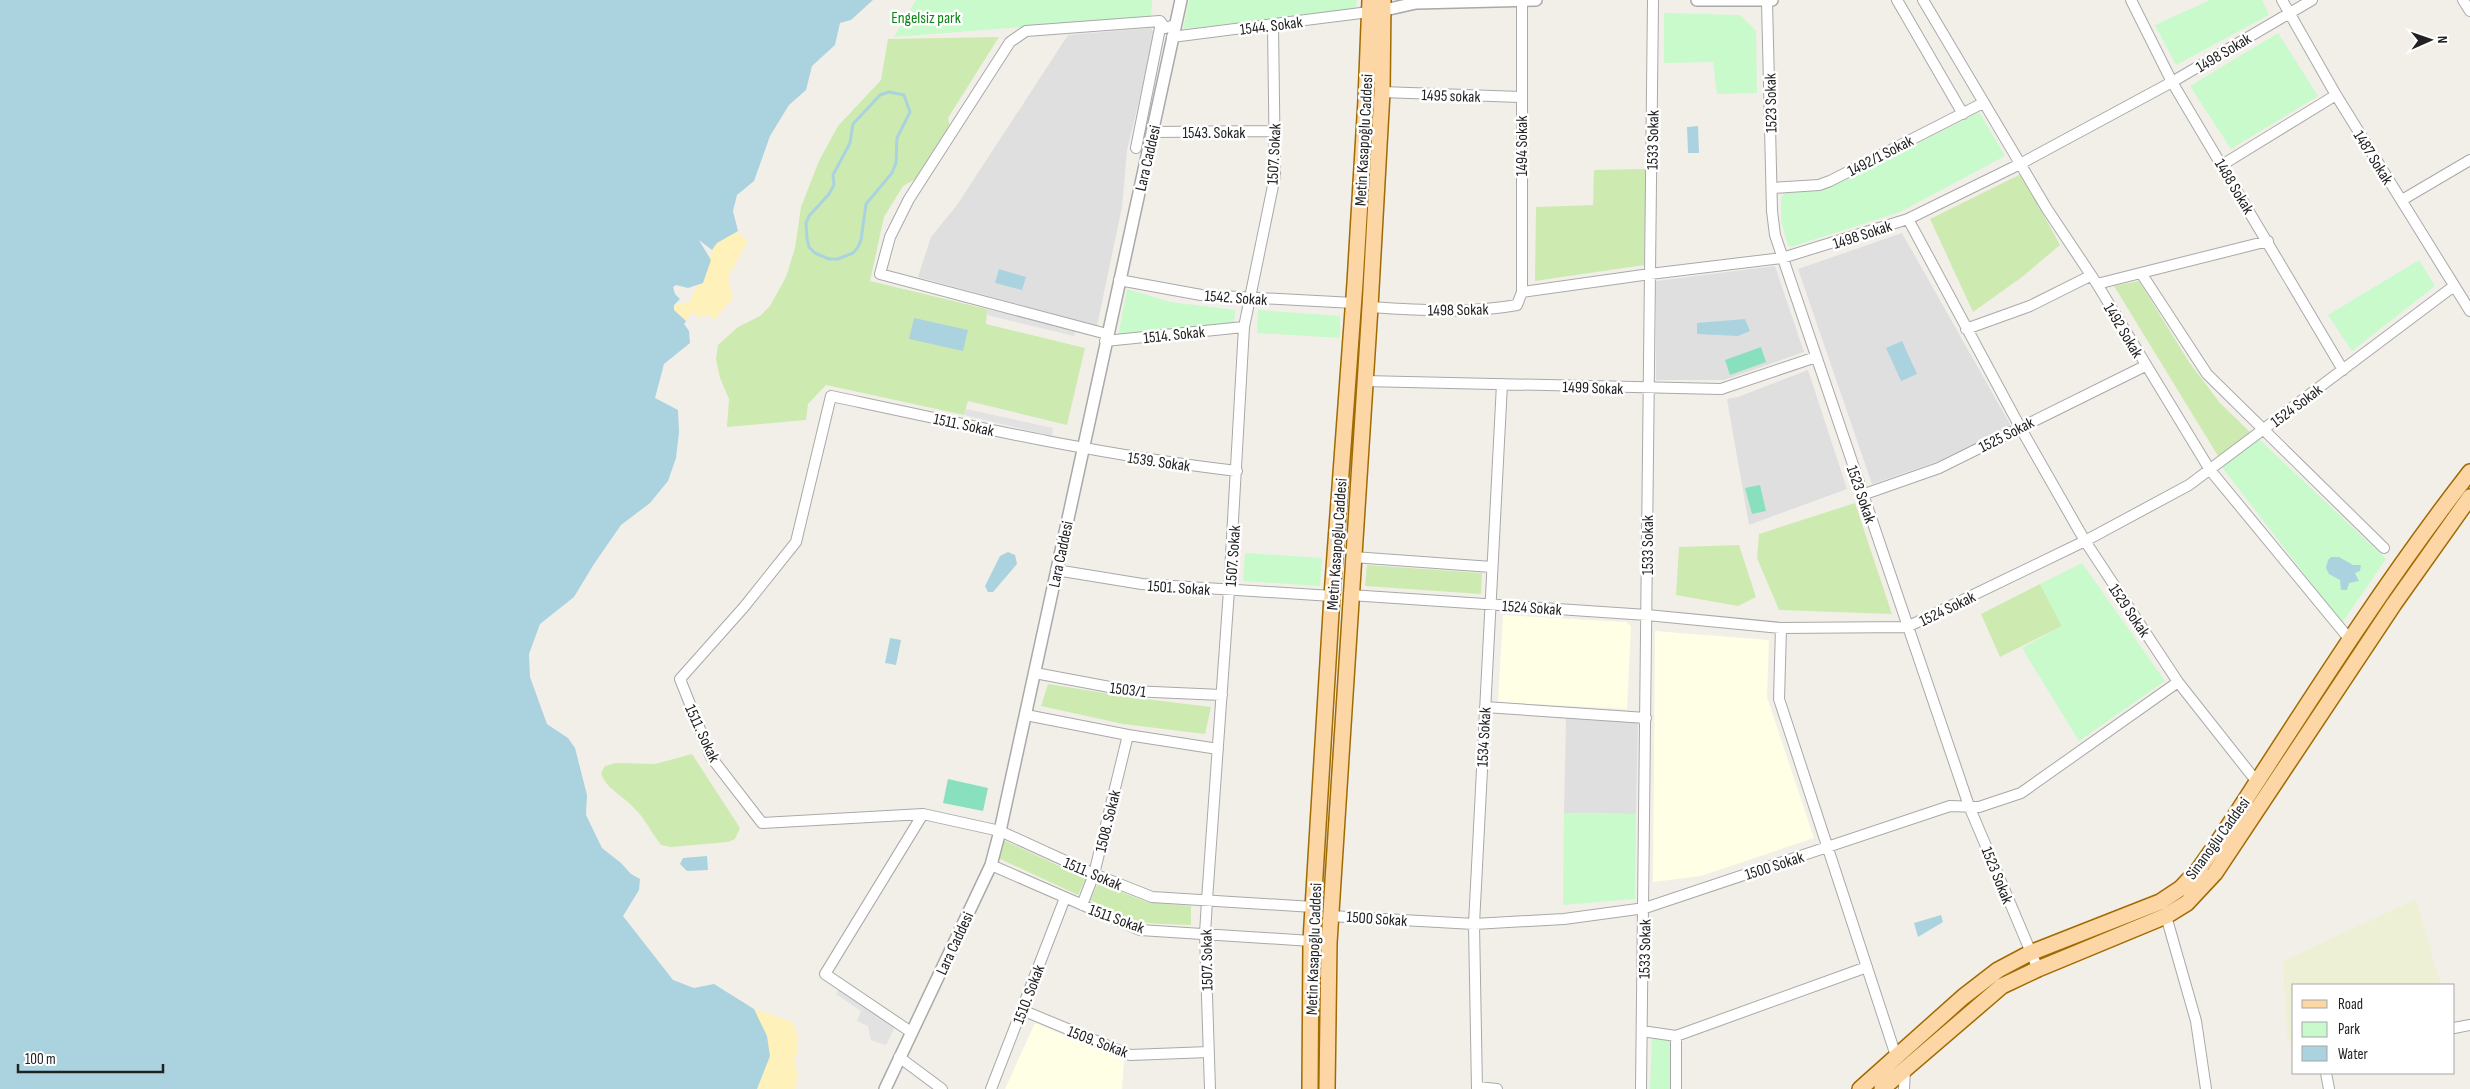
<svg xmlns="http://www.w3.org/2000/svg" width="2470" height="1089" font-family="'Sofia Sans Condensed',sans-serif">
<rect width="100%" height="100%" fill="#f2efe9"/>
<path fill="#e0dfdf" d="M1151 28 1155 35 1127 150 1122 207 1097 326 918 277 931 237 957 205 1068 35Z
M1902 233 2011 426 1942 460 1872 484 1798 269Z
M1775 266 1804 352 1724 380H1656V281Z
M1808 370 1847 489 1749 525 1727 399 1738 397Z
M1566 718 1638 723 1636 814 1564 813Z"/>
<path fill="#ffffe5" d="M1503 615 1626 622 1631 626 1627 709 1498 702Z
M1655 631 1769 640 1767 697 1814 838 1701 876 1653 882Z
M1035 1023 1124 1060 1122 1089H1005Z"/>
<path fill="#eef0d5" d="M2416 899 2441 985H2294V1047L2287 1037 2283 961Z"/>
<path fill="#cdebb0" d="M999 37 948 118 950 128 914 180 903 186 884 217 870 281 987 309 986 324 1085 348 1067 425 968 401 964 415 826 385 808 404 806 420 727 427 729 399 720 378 716 359 718 345 738 327 760 316 770 306 786 277 795 248 801 207 819 161 838 126 881 80 888 39Z
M1646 169 1644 265 1535 281 1536 207 1593 205 1594 170Z
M2021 174 2060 245 2022 277 1973 312 1930 219Z
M2139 281 2189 362 2220 403 2250 432 2218 456 2114 286Z
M1855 503 1892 614 1779 610 1757 558 1759 534Z
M1739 545 1756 597 1738 606 1676 595 1679 547Z
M1367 565 1482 573 1481 594 1365 586Z
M2040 584 2062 626 2000 657 1981 614Z
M1048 684 1129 697 1211 707 1205 734 1123 724 1041 706Z
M692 754 740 828 735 839 728 842 671 847 661 845C651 832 645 818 633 807 622 795 606 789 601 773L605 766 616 763 655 764Z
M1003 840 1086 878 1078 895 998 858Z
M1098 883 1147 902 1191 906V925C1172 924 1152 925 1134 920 1119 915 1104 907 1090 900Z"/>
<path fill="#fff1ba" d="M736 231 748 240 728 278 733 298 714 320 709 315 698 317 692 312 686 321 674 311V305L690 302 697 285 703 283 712 250 717 243Z
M754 1009 792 1022 798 1035V1051L794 1060 798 1076 795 1089H757L770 1056Z"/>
<path fill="#c8facc" d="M916 0H1152L1151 17 894 37Z
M1189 0H1357L1356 9 1183 29Z
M2210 0H2262L2269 15 2176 65 2155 25Z
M1664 13 1740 15 1756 31 1757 93 1717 94 1713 62 1664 63Z
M2278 33 2318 96 2231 149 2190 86Z
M1979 112 2005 156 1900 212 1791 247 1788 245 1781 221V198L1785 193 1821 190 1850 178Z
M2419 260 2435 286 2352 351 2328 315Z
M1127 289 1170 302 1235 310 1234 324 1118 337Z
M1258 310 1340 316V338L1257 333Z
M2259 439 2386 559 2342 623 2222 467Z
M1245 553 1322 558 1320 586 1243 581Z
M2082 563 2165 681 2079 741 2022 648 2062 626 2040 584Z
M1564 813 1636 814 1635 899 1563 905Z
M1652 1038 1671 1040 1670 1089H1650Z"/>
<path fill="#88e0be" d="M1761 347 1766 362 1730 375 1725 360Z
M1760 485 1766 511 1752 514 1745 488Z
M948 779 988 788 983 811 943 803Z"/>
<path fill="#e2e2e2" d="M987 309 1076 330 1074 336 987 315Z
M966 409 1053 428 1052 436 964 415Z
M841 985 897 1023 886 1045 871 1040 868 1026 857 1021 861 1011 836 994Z"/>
<path fill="#aad3df" d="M0 0H873L851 20 840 23 835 45 812 66 806 90 789 105 770 136 754 181 737 195 733 211 738 231 717 243 712 250 699 240 711 260 703 283 688 288 676 285 673 287 675 294 680 299 674 305V310L686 321 684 324 689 331 690 343 664 364 655 398 678 410 679 432 676 458 668 481 650 503 621 525 594 564 574 597 540 624 529 654 530 677 547 724 568 738 575 748 587 795 586 815 602 848 621 863 631 874 640 879 639 890 623 916 673 980 694 988 714 984 754 1009 767 1036 770 1056 757 1089H0Z
M1698 126 1699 153H1688L1687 127Z
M999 269 1026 277 1022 290 995 283Z
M914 318 968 330 963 351 909 339Z
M1745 319 1750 331 1738 336 1697 334V323Z
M1902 341 1917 374 1901 381 1886 348Z
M1008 552 1015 555 1017 564 993 592H988L985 586 1000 556Z
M2331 557H2339L2353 565H2361L2360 571 2355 573 2359 581 2349 583 2347 590H2341L2340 580 2329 574 2326 568 2328 560Z
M890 638 901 640 896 665 885 663Z
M707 856 708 870 687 871 680 864 683 858Z
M1941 915 1943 922 1918 937 1914 923Z"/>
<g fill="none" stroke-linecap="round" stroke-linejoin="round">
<path stroke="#aad3df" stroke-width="3" d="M889 92 904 95 910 112 897 138 896 163 892 173 866 204 861 240 858 247 853 253 838 259H829L815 253 809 247 807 239 806 223 809 216 829 194 834 185 833 175 850 143 853 124 880 95Z"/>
<defs>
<path id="minor" d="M1897 0 1963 114
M1923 0 2047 209 2097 284 2210 470 2351 641
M2131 0 2172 82 2343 370
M2282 0 2336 95 2470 311
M2463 0 2470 11
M1767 1 1772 211 1775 235 1969 806 2038 969
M1172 37 1369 12
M1382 92 1520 97
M1153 132 1276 131
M1136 148 1161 23
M2222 165 2336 95
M1772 188 1819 185 1830 181 1983 103
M2402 200 2470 160
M1908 219 2020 427 2085 541 2178 682 2257 782
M2141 273 2207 374 2384 548
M1119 280 1201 295 1354 303
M2097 284 2268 241
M1522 292V0
M1370 307C1420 310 1468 314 1517 305L1522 292 1650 274 1782 258 1908 219 2020 164 2172 82 2312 0
M1966 329 2030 306 2090 276
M1107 334 880 274 890 237 909 199 1010 42 1026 31 1160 21 1165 28 1175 25
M1105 341 1244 327
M1364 381 1721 389 1816 357
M1237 471C1100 455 966 425 831 396L796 542 744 607 680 679 711 757 762 823 923 814 1000 831 1094 874 1152 897 1313 907
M1862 495 1939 468 2145 366
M1353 557 1492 567
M1056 570 1142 584 1332 596
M1350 595 1647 615 1781 628 1907 627 2085 541 2189 485 2454 286
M1781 628 1779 699 1896 1056
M1035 673 1131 691 1222 695
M1485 707 1646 718
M1026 715 1128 735 1218 749
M991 865 1140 930 1311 941
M1082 905 1094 874 1128 735
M1330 916 1474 924 1564 919 1645 908 1950 806 1979 807 2021 793 2178 682
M2166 916 2196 1021 2206 1089
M1022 1010 1130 1055 1209 1052
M2454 1028 2470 1025
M1642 1031 1676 1036 1867 967
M911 1032 825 974 923 814
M1676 1036V1089
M899 1057 942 1089
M2326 1073 2329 1089
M1477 1087 1497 1089
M991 1089 1065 898
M1210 1089 1205 934 1207 900 1229 590 1244 327 1275 176 1273 25
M1477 1089 1474 924 1502 384
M1641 1089 1653 0
M1904 1089 1905 1069"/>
<path id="tertiary" d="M1697 0H1772
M1376 12 1416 3 1536 0
M885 1089 991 865 1000 831 1181 0"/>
<path id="primary" d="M1310 1089 1311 941 1332 596 1355 283 1366 100 1370 0
M1327 1089 1329 943 1370 307 1382 92 1383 0
M1860 1089 1963 997 1998 970 2030 953 2160 902 2181 888 2199 869 2220 839C2300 716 2379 589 2470 472
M1882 1089 2002 986 2038 969 2166 916 2187 903 2215 873 2394 604 2470 497"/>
</defs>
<use href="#minor" stroke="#a9a9a9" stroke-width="12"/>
<use href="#tertiary" stroke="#a9a9a9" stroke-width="14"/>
<use href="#primary" stroke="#a06b00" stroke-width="18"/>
<use href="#minor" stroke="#fff" stroke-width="10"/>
<use href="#tertiary" stroke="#fff" stroke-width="11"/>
<use href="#primary" stroke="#fcd6a4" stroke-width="15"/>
</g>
<g text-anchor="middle" stroke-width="5" stroke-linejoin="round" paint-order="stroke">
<g font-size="16" fill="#0c8416" stroke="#fff">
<text x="926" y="23">Engelsiz park</text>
</g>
<g font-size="16" fill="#222" stroke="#fff">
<text transform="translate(1271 25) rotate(-7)" y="6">1544. Sokak</text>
<text transform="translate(2223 52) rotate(-31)" y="6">1498 Sokak</text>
<text transform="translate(1451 95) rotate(2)" y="6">1495 sokak</text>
<text transform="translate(1770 103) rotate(-91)" y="6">1523 Sokak</text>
<text x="1214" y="138">1543. Sokak</text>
<text transform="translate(1363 140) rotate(-87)" y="6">Metin Kasapoğlu Caddesi</text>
<text transform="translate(1652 140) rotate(-89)" y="6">1533 Sokak</text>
<text transform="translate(1521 146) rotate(-90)" y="6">1494 Sokak</text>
<text transform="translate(1273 154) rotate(-87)" y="6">1507. Sokak</text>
<text transform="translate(1880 155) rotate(-27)" y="6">1492/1 Sokak</text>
<text transform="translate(2374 157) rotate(58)" y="6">1487 Sokak</text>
<text transform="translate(1147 158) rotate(-77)" y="6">Lara Caddesi</text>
<text transform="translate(2235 186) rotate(59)" y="6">1488 Sokak</text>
<text transform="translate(1862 234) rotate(-18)" y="6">1498 Sokak</text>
<text transform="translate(1236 297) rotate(4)" y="6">1542. Sokak</text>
<text transform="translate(1458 309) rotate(-1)" y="6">1498 Sokak</text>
<text transform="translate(2124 330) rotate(59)" y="6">1492 Sokak</text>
<text transform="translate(1174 334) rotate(-6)" y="6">1514. Sokak</text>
<text transform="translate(1593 387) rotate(2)" y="6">1499 Sokak</text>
<text transform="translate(2296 405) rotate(-37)" y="6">1524 Sokak</text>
<text transform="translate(964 424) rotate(12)" y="6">1511. Sokak</text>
<text transform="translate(2006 434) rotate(-27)" y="6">1525 Sokak</text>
<text transform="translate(1159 461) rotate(8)" y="6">1539. Sokak</text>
<text transform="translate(1862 494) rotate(71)" y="6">1523 Sokak</text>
<text transform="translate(1336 544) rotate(-86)" y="6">Metin Kasapoğlu Caddesi</text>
<text transform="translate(1647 545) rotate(-90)" y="6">1533 Sokak</text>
<text transform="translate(1060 554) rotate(-78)" y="6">Lara Caddesi</text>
<text transform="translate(1232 556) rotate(-86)" y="6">1507. Sokak</text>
<text transform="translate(1179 587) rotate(4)" y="6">1501. Sokak</text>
<text transform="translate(1532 607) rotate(4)" y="6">1524 Sokak</text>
<text transform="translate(1947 608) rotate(-26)" y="6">1524 Sokak</text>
<text transform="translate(2130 610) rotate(56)" y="6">1529 Sokak</text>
<text transform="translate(1128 689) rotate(7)" y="6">1503/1</text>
<text transform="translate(703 733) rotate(65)" y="6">1511. Sokak</text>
<text transform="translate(1483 737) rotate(-87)" y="6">1534 Sokak</text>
<text transform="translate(1107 821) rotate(-76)" y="6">1508. Sokak</text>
<text transform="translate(2217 838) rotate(-54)" y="6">Si̇nanoğlu Caddesi</text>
<text transform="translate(1774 865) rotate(-18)" y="6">1500 Sokak</text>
<text transform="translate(1093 873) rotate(23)" y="6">1511. Sokak</text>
<text transform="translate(1998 875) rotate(68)" y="6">1523 Sokak</text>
<text transform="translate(1117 918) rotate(20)" y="6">1511 Sokak</text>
<text transform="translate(1377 918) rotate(4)" y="6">1500 Sokak</text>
<text transform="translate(954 943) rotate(-65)" y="6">Lara Caddesi</text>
<text transform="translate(1313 949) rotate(-88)" y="6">Metin Kasapoğlu Caddesi</text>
<text transform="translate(1644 949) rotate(-89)" y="6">1533 Sokak</text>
<text transform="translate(1206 960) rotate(-91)" y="6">1507. Sokak</text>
<text transform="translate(1028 994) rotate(-69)" y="6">1510. Sokak</text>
<text transform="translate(1098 1041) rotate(21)" y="6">1509. Sokak</text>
</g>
</g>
<rect x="2292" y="984" width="162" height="90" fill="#ffffff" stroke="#a7a7a7"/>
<rect x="2302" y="1000" width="25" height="8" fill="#fcd6a4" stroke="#a7a7a7"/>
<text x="2338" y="1009" font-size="15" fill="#222222">Road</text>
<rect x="2302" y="1022" width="25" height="15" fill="#c8facc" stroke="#a7a7a7"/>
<text x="2338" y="1034" font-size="15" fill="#222222">Park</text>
<rect x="2302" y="1046" width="25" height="15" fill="#aad3df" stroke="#a7a7a7"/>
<text x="2338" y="1059" font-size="15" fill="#222222">Water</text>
<g transform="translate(2430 40) rotate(88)" stroke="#ffffff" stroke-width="4" paint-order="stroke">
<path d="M0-4L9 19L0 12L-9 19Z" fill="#222222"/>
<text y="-8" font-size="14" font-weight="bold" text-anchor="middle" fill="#222222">N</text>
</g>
<path d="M18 1064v8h145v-8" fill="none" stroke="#222222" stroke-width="2.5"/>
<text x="25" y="1064" font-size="15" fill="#222222" stroke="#ffffff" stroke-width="4" paint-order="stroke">100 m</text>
</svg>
